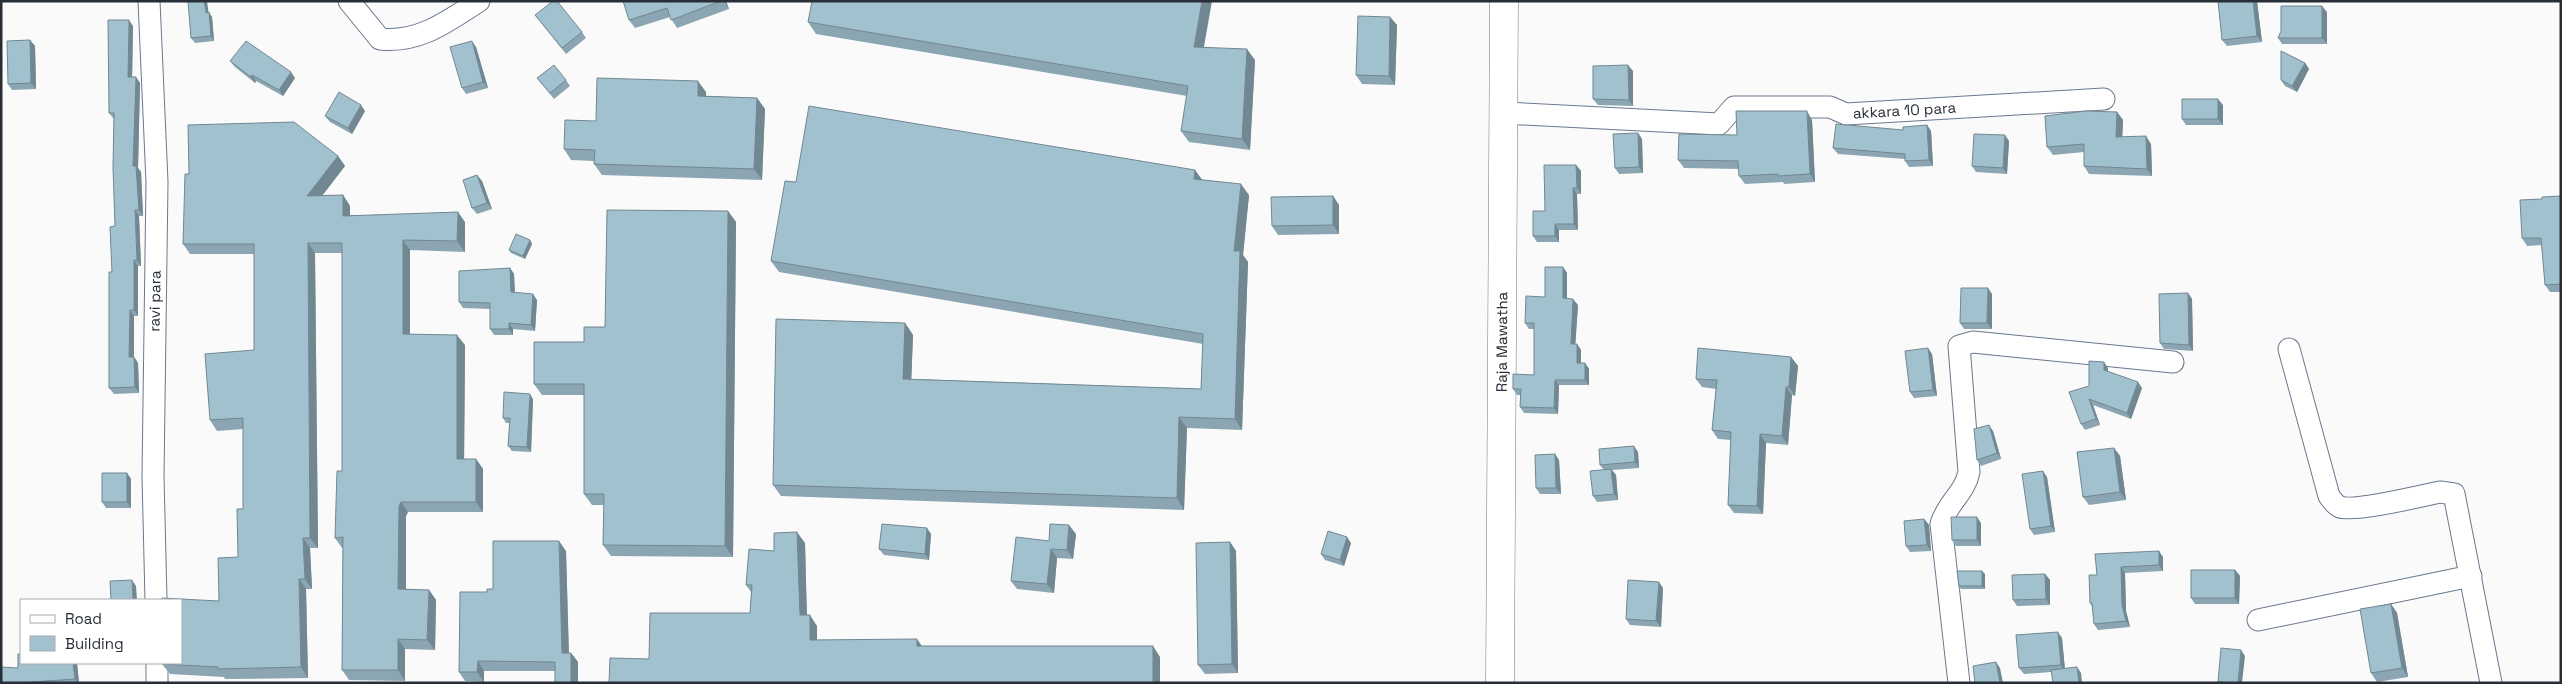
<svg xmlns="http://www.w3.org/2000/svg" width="2562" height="684" font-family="'Space Grotesk',sans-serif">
<rect width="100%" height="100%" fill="#fafafa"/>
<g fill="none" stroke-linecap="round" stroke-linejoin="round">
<defs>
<g id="street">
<path d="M149 1 157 182 153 476 156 600"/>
<path d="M349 1 380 39C419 43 447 22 479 1"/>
<path id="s1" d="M1504 113 1719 124 1734 107H1830L1846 114 2104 99"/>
<path d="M2289 349 2329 496C2332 500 2335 505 2340 507 2355 512 2421 496 2440 492L2454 494 2491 683"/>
<path d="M2258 620 2471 576"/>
<path d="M157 663V683"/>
<path d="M1959 683 1941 524C1947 503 1965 493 1969 472L1959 346 1973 342 2173 362"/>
</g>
<g id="secondary">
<path id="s2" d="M1500 683 1504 1"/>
</g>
</defs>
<use href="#street" stroke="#6a788f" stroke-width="23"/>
<use href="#secondary" stroke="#6a788f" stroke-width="29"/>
<use href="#street" stroke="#fff" stroke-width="21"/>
<use href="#secondary" stroke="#fff" stroke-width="28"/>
</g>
<path fill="#8ba6b2" d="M623 1H726L729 9 677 28 670 17 635 28 629 20Z
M2257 1 2262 42 2227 46 2222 40Z
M2327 12V44H2282L2278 38Z
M208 13 212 17 214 41 195 43 191 38Z
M535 15 582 32 586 38 566 54Z
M1390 17 1397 25 1395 85 1362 84 1356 75Z
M808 22 1204 47 1255 60 1250 150 1189 142 1181 131 1187 96 816 34Z
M133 26 132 77 140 83 138 168 141 172 143 216H139L141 266H138V316H134V357L138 363 139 393 114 394 109 388 112 272 115 226 114 119 109 113Z
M30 40 35 46 36 89 12 90 8 84Z
M476 47 488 88 466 94 462 88Z
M230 61 295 78 283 96 256 81 255 83 235 67Z
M2305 63 2309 69 2297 92 2285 86 2281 80Z
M1633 71V106L1598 105 1593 99Z
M537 78 566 80 570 86 554 99Z
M706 92V96L757 98 765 109 762 180 602 175 594 164V161L571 160 564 149 596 121Z
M2223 105V125H2186L2182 119Z
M365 111 352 134 330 122 325 116Z
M2117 112 2123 120 2122 137 2151 144 2152 176 2089 174 2084 166V152L2053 155 2047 147Z
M1812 120 1815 182 1784 184 1783 182 1745 184 1739 176V169L1684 168 1678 160 1737 135Z
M1927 125 1931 131 1933 166 1909 167 1905 161V159L1838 154 1833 148Z
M1638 133 1642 139 1643 173 1619 174 1615 168Z
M2009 141 2007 174 1976 172 1972 166Z
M338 156 345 166 322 196 343 195 350 206V215L465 222V252L410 250V334L465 345 464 459H476L483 469V512H408L406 516V589L429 590 436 600 435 650 405 649V681L349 680 342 670 343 548H342L335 538 342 471V253H315L318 548H310L312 589H306L308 678 225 679 224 677 170 674 162 664 219 601 238 557 243 509V429L217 431 210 420 254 350V254H190L183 244 189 174Z
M1576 165 1581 171V194H1577L1578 230H1559V242H1537L1533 236 1545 211Z
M1195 170 1202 180 1249 195 1243 255 1248 262 1242 430 1187 428 1184 510 781 496 773 485 905 323 913 335 911 379 1201 389 1203 344 779 272 771 261 796 182Z
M482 181 492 209 477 214 472 208Z
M1333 196 1339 205V234L1278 235 1272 226Z
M2561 196V292H2550L2545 285 2542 245 2527 246 2522 238 2542 199Z
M728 211 736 222 733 557 611 556 603 545 604 505H592L584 494V395H542L534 384 584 342 605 327Z
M530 240 532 244 525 259 511 253 509 250Z
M1563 267 1567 273V298L1578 305 1575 344H1577L1581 350V363H1585L1589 369V385H1559L1558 414 1524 413 1520 407V395H1517L1513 389 1534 375V329H1529L1525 323 1545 297Z
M510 268 514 274 515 293 537 300 535 331 513 329V335H494L490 329V309L463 308 459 302Z
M2188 293 2192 299 2193 351 2164 349 2160 343Z
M1992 294V329H1964L1960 323Z
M1932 354 1937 396 1914 398 1910 392Z
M1791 357 1798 366 1795 396 1792 395 1788 445 1766 443 1763 514 1734 513 1728 505 1731 440 1718 439 1712 430 1716 389 1702 387 1696 379Z
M2108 368V372L2142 388 2131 419 2093 405 2100 425 2085 430 2081 424 2089 386Z
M533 399 531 452 512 451 508 446 510 423H506L503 418Z
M1993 431 2001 459 1981 466 1977 460Z
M2114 448 2120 456 2126 500 2089 505 2083 497Z
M1638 452 1639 468 1612 470 1616 475 1618 500 1597 502 1593 496 1604 470 1600 465Z
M1555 454 1559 460 1561 494H1540L1536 488Z
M127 473 131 479V508H106L102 502Z
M2047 477 2055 532 2034 535 2030 529Z
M1924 519 1929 525 1931 551 1910 552 1906 546Z
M1981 523V546H1956L1952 540Z
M931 534 929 560 884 555 879 549Z
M1076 534 1073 559 1057 558 1054 593 1017 589 1011 581 1049 541Z
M1230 542 1236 551 1238 673 1205 674 1198 665Z
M805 543 807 615 817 626V640L922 646 1160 657V683L649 659 750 613 751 592 746 585 774 551Z
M1351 543 1344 566 1325 560 1321 554Z
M566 551 569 653H571L578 662V683L555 671H484V682L465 681 459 672 493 589Z
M2095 554 2163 557V571L2125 573 2126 611 2130 627 2098 630 2094 624 2092 606 2090 603 2097 575Z
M2235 570 2240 576 2239 604H2195L2191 598Z
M1985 574V589H1961L1959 586Z
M2045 574 2050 580V605L2017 606 2013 600Z
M1663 588 1661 627 1630 625 1626 619Z
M2391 604 2397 613 2408 677 2377 682 2371 673Z
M2062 638 2065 669 2081 673 2051 672 2024 674 2019 668Z
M21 663H77L79 683H1L18 668Z"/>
<path fill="#718791" d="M204 1H207L209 16V12L212 17 214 41 211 36Z
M724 1H726L729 9Z
M1202 1H1212L1202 58 1194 47Z
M2253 1H2257L2262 42 2257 36Z
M2322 6 2327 12V44L2322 38Z
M1390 17 1397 25 1395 85 1389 76Z
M129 20 133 26 132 83 128 77Z
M30 40 35 46 36 89 31 83Z
M472 41 476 47 488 88 483 82Z
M1247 49 1255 60 1250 150 1242 139Z
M2305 63 2309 69 2297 92 2292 86Z
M1628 65 1633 71V106L1629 100Z
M291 72 295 78 283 96 279 90Z
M252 75 256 81 255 83 251 77Z
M136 77 140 83 138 168 141 172 143 216 139 210 133 166Z
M698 81 706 92 705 107 698 96Z
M757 98 765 109 762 180 754 169Z
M2218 99 2223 105V125L2218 119Z
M361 105 365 111 352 134 348 128Z
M1807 111 1812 120 1815 182 1810 174Z
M2117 112 2123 120 2122 145 2116 137Z
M1927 125 1931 131 1933 166 1929 160Z
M1638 133 1642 139 1643 173 1639 167Z
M2005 135 2009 141 2007 174 2003 168Z
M2146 136 2151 144 2152 176 2147 169Z
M338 156 345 166 314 206 307 196Z
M1576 165 1581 171V194L1577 188Z
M1195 170 1203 181 1194 179Z
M477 175 482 181 492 209 487 203Z
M1241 184 1249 195 1243 255 1248 262 1242 430 1235 419 1234 251Z
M1573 188 1577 194 1578 230 1574 224Z
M343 195 350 206V226L343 216Z
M1333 196 1339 205V234L1333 225Z
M135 210 139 216 141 266 137 260Z
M728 211 736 222 733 557 725 546Z
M458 212 465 222V252L457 241Z
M1555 224 1559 230V242L1555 236Z
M403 240 410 250V344L403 334Z
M530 240 532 244 525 259 523 256Z
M308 243 315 253 318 548 310 538Z
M134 260 138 266V316L134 310Z
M1563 267 1567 273V304L1563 298Z
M510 268 514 274 515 298 511 292Z
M1988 288 1992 294V329L1987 323Z
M2188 293 2192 299 2193 351 2189 345Z
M533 294 537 300 535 331 531 325Z
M1573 299 1578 305 1575 350 1571 344Z
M130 310 134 316V357L138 363 139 393 135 387 129 357Z
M509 323 513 329V335L509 329Z
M905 323 913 335 911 390 903 379Z
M457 335 465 345 464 469 457 459Z
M1577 344 1581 350V369L1577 363Z
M1928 348 1932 354 1937 396 1933 390Z
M1791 357 1798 366 1795 396 1789 387Z
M2104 362 2108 368V376L2104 370Z
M1585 363 1589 369V385L1585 380Z
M1555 380 1559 385 1558 414 1554 408Z
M2138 382 2142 388 2131 419 2127 413Z
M1786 387 1792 395 1788 445 1782 436Z
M530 394 533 399 531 452 527 447Z
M2089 399 2093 405 2100 425 2096 419Z
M1179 417 1187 428 1184 510 1177 498Z
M1989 425 1993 431 2001 459 1997 453Z
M1760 434 1766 443 1763 514 1757 506Z
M1634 446 1638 452 1639 468 1635 462Z
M2114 448 2120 456 2126 500 2120 492Z
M1555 454 1559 460 1561 494 1556 488Z
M476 459 483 469V512L476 502Z
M1611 469 1616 475 1618 500 1614 494Z
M2043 471 2047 477 2055 532 2051 526Z
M127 473 131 479V508L127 502Z
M401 502 408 512 406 516V599L398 589 399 506Z
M1977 517 1981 523V546L1977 540Z
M1924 519 1929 525 1931 551 1927 545Z
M1069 525 1076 534 1073 559 1067 550Z
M927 528 931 534 929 560 925 554Z
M797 532 805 543 807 626 800 615Z
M1347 537 1351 543 1344 566 1340 560Z
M303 538 310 548 312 589 305 579Z
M559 541 566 551 569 662 562 653Z
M1230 542 1236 551 1238 673 1232 664Z
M1051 549 1057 558 1054 593 1047 584Z
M2159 551 2163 557V571L2159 565Z
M2121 567 2125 573 2126 611 2130 627 2126 621 2122 605Z
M2235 570 2240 576 2239 604 2235 598Z
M1982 571 1985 574V589L1982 586Z
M2045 574 2050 580V605L2046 599Z
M299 579 306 589 308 678 301 667Z
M132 580 136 586 137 600H133Z
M1659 582 1663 588 1661 627 1656 621Z
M429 590 436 600 435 650 427 640Z
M2391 604 2397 613 2408 677 2402 668Z
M810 615 817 626V651L810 640Z
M2058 632 2062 638 2065 671 2061 665Z
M398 639 405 649V681L398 670Z
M917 639 924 649 917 646Z
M1153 646 1160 657V683H1153Z
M2241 650 2245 656 2242 683H2238Z
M571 653 578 662V683H571Z
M478 661 484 671V682L477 672Z
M1996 662 2000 668 2003 683H2000Z
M73 663H77L79 683H77L75 679Z
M2077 667 2081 673 2082 683H2079Z"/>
<path fill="#a2c1cf" stroke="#718791" d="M188 1H204L206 13 209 12 211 36 191 38Z
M553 1H557L582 32 562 48 535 15Z
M623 1H721L671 20 667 8 629 20Z
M812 1H1202L1194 47 1247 49 1242 139 1181 131 1188 86 808 22Z
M2218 1H2253L2257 36 2222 40Z
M2281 6H2322V38H2278L2281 31Z
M1358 16 1390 17 1389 76 1356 75Z
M108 20H129L128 77H136L133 166H136L139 210H135L137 260H134V310H130L129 357H134L135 387 109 388V272H112L110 227 115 226 113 167 114 113H109Z
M30 40 31 83 8 84 7 41Z
M246 41 291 72 279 90 252 75 251 77 230 61Z
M472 41 483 82 462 88 450 47Z
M2281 51 2305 63 2292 86 2281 80Z
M554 65 566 80 550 93 537 78Z
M1628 65 1629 100 1593 99V66Z
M597 78 698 81V96L757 98 754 169 594 164 595 150 564 149 565 120 596 121Z
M339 92 361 105 348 128 325 116Z
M2182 99H2218V119H2182Z
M809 106 1195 170 1194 179 1241 184 1234 251H1240L1235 419 1179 417 1177 498 773 485 776 319 905 323 903 379 1201 389 1203 334 771 261 785 181 796 182Z
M1736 111H1807L1810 174 1778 176V174L1739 176 1738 161 1678 160 1679 134 1737 135Z
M2086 111 2117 112 2116 137 2146 136 2147 169 2084 166V144L2047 147 2045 116Z
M294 122 338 156 307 196 343 195V216L458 212 457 241 403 240V334L457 335V459H476V502H401L399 506 398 589 429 590 427 640 398 639V670H342L343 537 335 538 337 471H342V243H308L310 538H303L305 579H299L301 667 218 669V667L162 664V663H181V600H162V598L219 601 218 558 238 557 237 509H243V418L210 420 205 354 254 350V244H183L185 174H189L188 125Z
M1836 124 1903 130V127L1927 125 1929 160 1905 161V154L1833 148Z
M1638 133 1639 167 1615 168 1613 134Z
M1974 134 2005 135 2003 168 1972 166Z
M1544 165H1576L1577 188H1573L1574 224H1555V236H1533V211H1545Z
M477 175 487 203 472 208 463 180Z
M1333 196V225L1272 226 1271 197Z
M2561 196V284L2545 285 2541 238H2522L2520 200 2542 199V197Z
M607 210 728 211 725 546 603 545 604 494H584V384H534V342H584V327H605Z
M516 234 530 240 523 256 509 250Z
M1545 267H1563V298L1573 299 1571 344H1577V363H1585V380H1555L1554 408 1520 407 1521 389H1513V374L1534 375V323H1525L1526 296 1545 297Z
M510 268 511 292 533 294 531 325 509 323V329H490V303L459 302V271Z
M1961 288H1988L1987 323H1960Z
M2188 293 2189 345 2160 343 2159 294Z
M1698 348 1791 357 1789 387H1786L1782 436 1760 434 1757 506 1728 505 1731 432 1712 430 1717 380 1696 379Z
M1928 348 1933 390 1910 392 1905 351Z
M2089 361 2104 362V370L2138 382 2127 413 2089 399 2096 419 2081 424 2069 392 2089 386Z
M504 392 530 394 527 447 508 446 510 418H503Z
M1989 425 1997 453 1977 460 1974 429Z
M1634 446 1635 462 1600 465 1599 449Z
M2114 448 2120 492 2083 497 2077 452Z
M1555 454 1556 488H1536L1535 455Z
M1611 469 1614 494 1593 496 1590 471Z
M2043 471 2051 526 2030 529 2022 474Z
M102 473H127V502H102Z
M1951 517H1977V540H1952Z
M1924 519 1927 545 1906 546 1904 521Z
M882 524 927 528 925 554 879 549Z
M1050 524 1069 525 1067 550 1051 549 1047 584 1011 581 1016 537 1049 541Z
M1328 531 1347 537 1340 560 1321 554Z
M797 532 800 615H810V640L917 639V646H1153V683H609L610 658 649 659 650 613H750L752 585H746L749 549 774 551V533Z
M493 541H559L562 653H571V683H555V662L478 661 477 672H459L460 592H487V589H493Z
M1230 542 1232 664 1198 665 1196 543Z
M2159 551V565L2121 567 2122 605 2126 621 2094 624 2092 603H2090L2089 575H2097L2095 554Z
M2191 570H2235V598H2191Z
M1957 571H1982V586H1959Z
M2045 574 2046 599 2013 600 2012 575Z
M132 580 133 600H111L110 581Z
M1628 580 1659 582 1656 621 1626 619Z
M2391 604 2402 668 2371 673 2360 609Z
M2058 632 2061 665 2019 668 2016 635Z
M2221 648 2241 650 2238 683H2222L2223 682H2218Z
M18 654H21V663H73L75 679 17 683H1V667L18 668Z
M1996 662 2000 683H1975L1973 666Z
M2077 667 2079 683H2053L2051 670Z"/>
<g text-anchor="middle" stroke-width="4.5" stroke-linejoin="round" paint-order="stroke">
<g font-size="15" fill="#282e37" stroke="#fff">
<text dy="5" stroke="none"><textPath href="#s1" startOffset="410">akkara 10 para</textPath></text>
<text transform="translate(155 301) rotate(-89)" y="5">ravi para</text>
<text dy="5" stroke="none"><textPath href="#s2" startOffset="341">Raja Mawatha</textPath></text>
</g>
</g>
<rect width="2562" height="684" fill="none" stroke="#282e37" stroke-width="5"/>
<rect x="20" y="599" width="162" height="65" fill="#ffffff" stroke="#a9abaf"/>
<rect x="30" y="615" width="25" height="8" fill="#ffffff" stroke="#a9abaf"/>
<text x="65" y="624" font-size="15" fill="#282e37">Road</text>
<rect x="30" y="636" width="25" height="15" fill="#a2c1cf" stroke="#a9abaf"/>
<text x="65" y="649" font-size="15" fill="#282e37">Building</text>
</svg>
